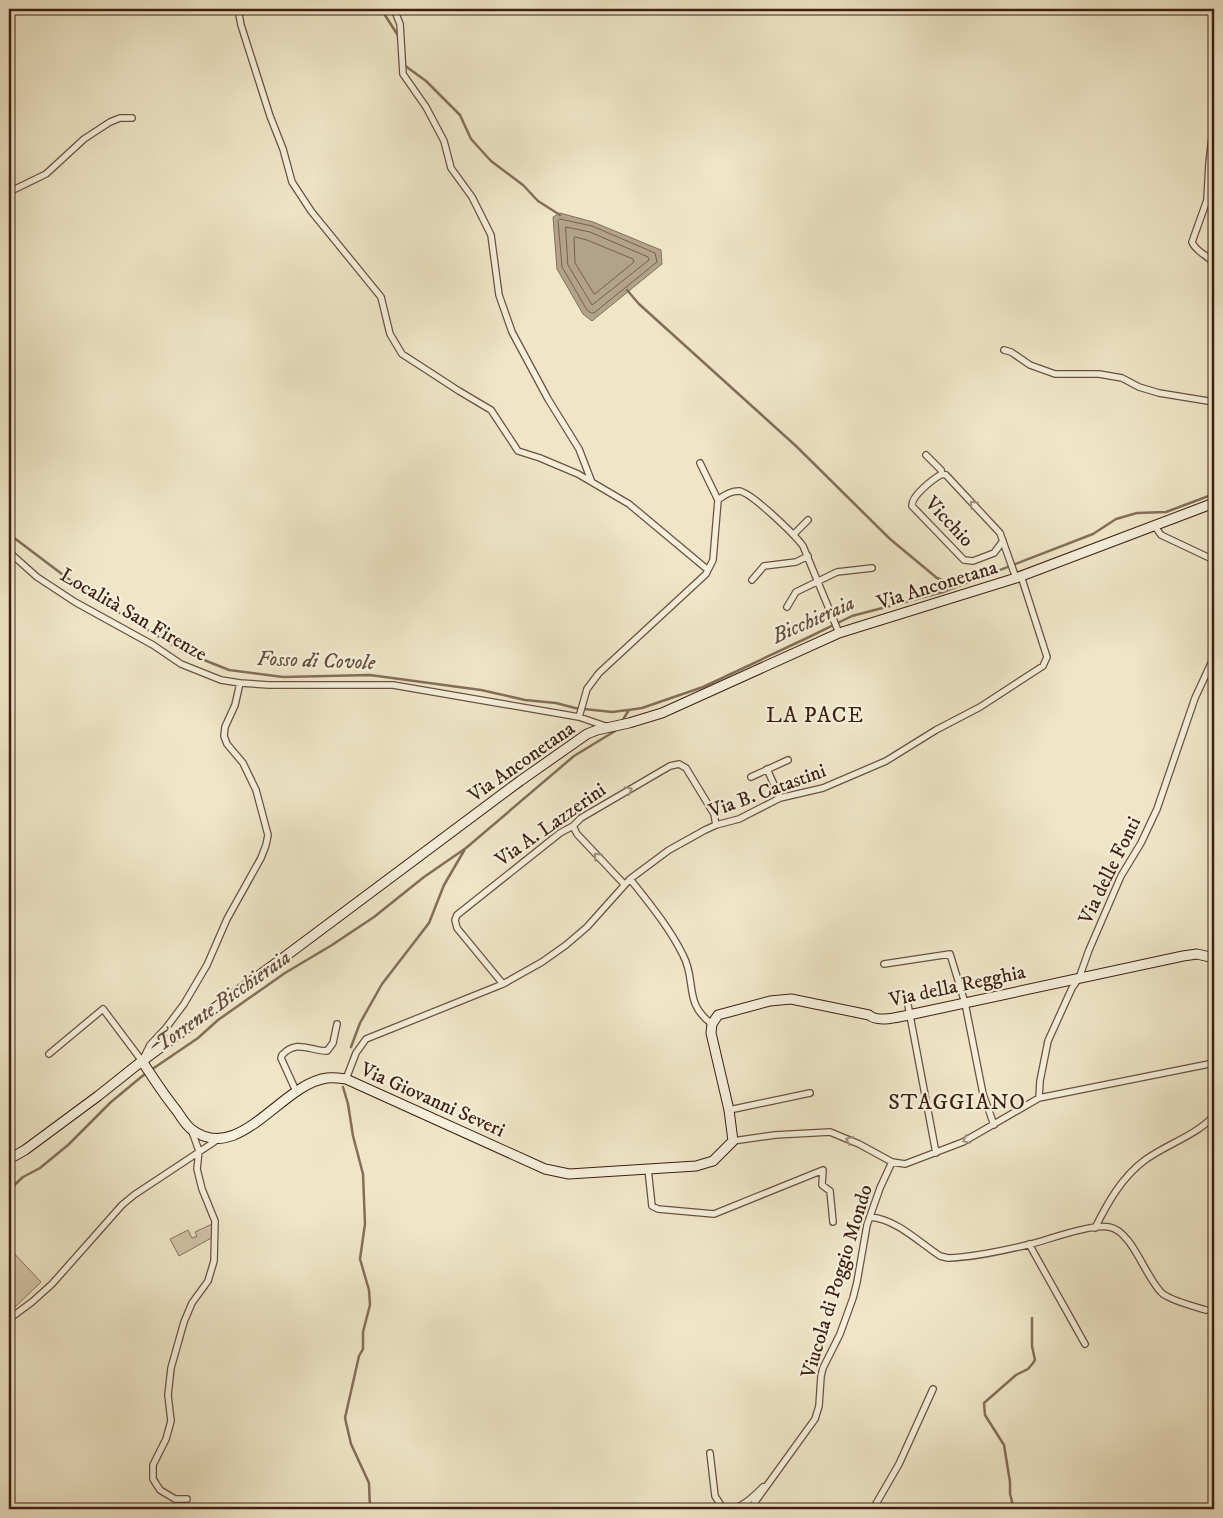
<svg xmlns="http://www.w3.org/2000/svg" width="1223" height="1518" font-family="'IM FELL DW Pica',serif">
<rect width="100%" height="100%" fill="#efe6c8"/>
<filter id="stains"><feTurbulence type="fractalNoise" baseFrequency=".004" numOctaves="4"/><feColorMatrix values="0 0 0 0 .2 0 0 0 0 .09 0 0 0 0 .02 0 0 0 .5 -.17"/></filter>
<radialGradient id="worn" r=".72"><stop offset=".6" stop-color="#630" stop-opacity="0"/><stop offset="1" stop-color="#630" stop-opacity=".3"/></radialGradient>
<path fill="#d1c4a9" stroke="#86725e" d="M212 1224 213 1237 179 1256 170 1239 188 1230 192 1238 197 1236 195 1232Z
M9 1248 41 1282 12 1310 9 1307Z"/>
<path fill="#b2a28a" stroke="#836e5a" d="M560 213 593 222 661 250 662 264 592 321 583 314 557 269 553 217Z"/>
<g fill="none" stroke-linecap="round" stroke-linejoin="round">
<path stroke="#77604e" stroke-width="1" d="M560 219 592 226 655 253 657 262 594 313H591L587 310 562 267 558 221Z
M566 227 590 232 648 257 649 260 592 305 568 265Z
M575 237 587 240 633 259 634 262 596 293 594 294 575 263 574 239Z"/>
<path stroke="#836e5a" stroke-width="2.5" d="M381 9 399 37
M404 65 426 81 460 115 471 139 491 161 523 185 538 201 560 215
M627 290 639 304 796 446 890 539 937 578 957 585
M9 534 87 593 184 652 229 670 283 677 370 675 481 690 525 700 556 703 575 708 612 712 628 710
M622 721 629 710 642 708 703 687 807 638 852 616 943 592 1093 534 1116 519 1137 513 1166 512 1214 494
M351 1047 360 1023 382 984 429 923 444 885 465 849
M151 1070 198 1038 218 1020 285 973 332 945 374 917 424 877 466 848 574 756 615 731 617 728
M343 1087 348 1104 353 1136 363 1174 365 1224 360 1259 369 1290 370 1305 363 1332V1349L359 1356 345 1418 351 1444 369 1483 370 1509
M9 1190 23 1177 40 1168 68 1145 111 1102 146 1073
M1014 1509 1010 1494V1482L1004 1445 985 1415 984 1403 1016 1375 1028 1369 1033 1363 1035 1360 1032 1346V1318"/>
<defs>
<path id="street" d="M238 9 241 25 270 116 283 149 292 182 311 211 381 297 390 334 402 354 459 391 491 410 518 451 540 458 578 474 629 504 708 570
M394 9 400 24 403 74 426 107 444 141 451 168 472 197 491 235 499 295 512 332 548 399 579 449 591 480
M1214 121 1209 163 1207 200 1192 242C1196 252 1207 255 1214 263
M9 192 46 174 84 139 110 122 120 118H132
M9 316V322
M1004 350 1011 352 1030 365 1055 374H1099L1122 378 1139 387 1159 393 1214 402
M926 455 941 470 942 474
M700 463 718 500
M1154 525 1161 535 1214 560
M794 534 808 520
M1003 541 994 553 973 561 964 560 912 506C911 496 933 479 942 474L946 475 1000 533 1016 578
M9 552 37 577 75 602 153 645 181 664 221 680 240 683 269 685H393L579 717 608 727
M752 580 764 566 796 562 808 556
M787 607 796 592 837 572 872 568
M579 717 587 689 599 673 706 574 713 560 718 500C724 495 731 491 739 491 751 492 795 535 803 546L839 633
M767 769 780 798
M751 777 788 760
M573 826 577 834 624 884
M630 879C649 903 669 927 683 955 697 981 683 1003 712 1024
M884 964 950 954 965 1003 983 1094 994 1125
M503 984 457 928 455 920 457 915 560 833 573 826 581 818 670 766 679 764 686 768 714 814 716 825
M908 1005 936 1153
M49 1054 103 1009 142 1061 150 1045 166 1028 184 1004 207 965 227 919 261 858 266 845 268 835 256 790 243 763 227 744 224 736 225 727 235 705 240 683
M346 1079 356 1053 366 1039 503 984 542 962 566 945 587 927 630 879 669 850 705 830 716 825 739 819 780 798 823 788 886 761 936 730 980 707 1043 666 1047 657 1021 576
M296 1091 281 1058 282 1055C297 1039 310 1051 327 1051L333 1043 337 1024
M1039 1098 1040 1081 1048 1041 1072 988 1079 978 1089 950 1121 876 1141 843 1157 809 1195 698 1214 657
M729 1110 810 1093
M733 1141 775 1135 830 1132 859 1144 892 1162 905 1164 963 1142 1039 1098 1214 1063
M648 1169 652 1206 658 1209 714 1214 823 1170 822 1185 830 1191 833 1222
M870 1217C896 1219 919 1242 940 1256L948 1258C974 1257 1006 1250 1031 1244 1050 1239 1091 1224 1109 1227 1133 1231 1146 1280 1163 1294 1175 1302 1193 1306 1206 1310
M1095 1228C1108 1202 1122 1177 1145 1160 1167 1144 1195 1136 1214 1116
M1029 1244 1085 1344
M9 1319 32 1302 52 1284 122 1205 134 1195 217 1140
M710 1453 715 1496 722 1507C737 1514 753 1497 763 1487
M187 1499H175L160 1490 153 1479V1465L166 1439 171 1421 168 1395 171 1368 184 1322 192 1303 208 1281 214 1261 215 1221 202 1189 197 1169 199 1151 194 1137 191 1130
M750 1509 815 1419 819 1406 821 1376 823 1368 840 1334 853 1298 857 1282 867 1225 880 1188 892 1162
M873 1509 899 1464 933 1389"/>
<path id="secondary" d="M142 1061C153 1078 164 1095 177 1111 181 1117 185 1124 191 1129 239 1166 281 1084 327 1078 333 1077 339 1078 346 1079L545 1169 569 1174 696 1166 713 1161 733 1141 729 1110 711 1033 712 1024 718 1015 770 1001 791 999 869 1015C878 1023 898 1017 909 1015L1183 956 1197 954 1214 958
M9 1159 25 1150 98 1096 142 1061 283 958 520 781 587 734 597 730 629 723 662 713 839 633 1016 578 1214 503"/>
</defs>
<use href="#street" stroke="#695140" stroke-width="8"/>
<use href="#secondary" stroke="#3c1f12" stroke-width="11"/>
<use href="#street" stroke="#f5efdb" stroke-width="5.5"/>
<use href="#secondary" stroke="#f5efdb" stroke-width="9"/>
</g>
<defs><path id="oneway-chevron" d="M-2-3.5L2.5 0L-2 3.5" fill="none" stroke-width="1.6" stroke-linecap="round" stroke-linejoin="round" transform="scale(1.25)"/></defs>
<g stroke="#a29181">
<use href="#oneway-chevron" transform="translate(973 504) rotate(-133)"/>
<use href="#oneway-chevron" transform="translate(629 790) rotate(-29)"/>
<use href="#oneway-chevron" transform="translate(597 856) rotate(-133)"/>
<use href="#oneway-chevron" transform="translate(849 1140) rotate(-155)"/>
<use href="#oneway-chevron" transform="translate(966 1140) rotate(154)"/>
</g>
<g text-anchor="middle" stroke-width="4.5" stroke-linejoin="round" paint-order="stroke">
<g font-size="20" fill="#3c1f12" stroke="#f5efdb">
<text transform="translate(950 521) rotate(47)" y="7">Vicchio</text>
<text transform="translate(937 584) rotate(-17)" y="7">Via Anconetana</text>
<text transform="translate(134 614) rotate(30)" y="7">Località San Firenze</text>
<text transform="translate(521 761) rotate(-35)" y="7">Via Anconetana</text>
<text transform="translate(767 790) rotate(-20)" y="7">Via B. Catastini</text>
<text transform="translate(550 824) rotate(-35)" y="7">Via A. Lazzerini</text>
<text transform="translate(1109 870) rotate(-64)" y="7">Via delle Fonti</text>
<text transform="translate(957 985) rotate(-12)" y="7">Via della Regghia</text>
<text transform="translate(433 1099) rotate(24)" y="7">Via Giovanni Severi</text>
<text transform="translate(836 1281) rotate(-73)" y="7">Viucola di Poggio Mondo</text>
</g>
<g font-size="21" font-style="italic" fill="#654d3c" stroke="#f5efdb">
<text transform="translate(813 619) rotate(-24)" y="7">Bicchieraia</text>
<text transform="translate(316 660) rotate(2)" y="7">Fosso di Covole</text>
<text transform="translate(223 1000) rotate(-35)" y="7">Torrente Bicchieraia</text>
</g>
<g font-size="22" letter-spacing="1" fill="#3c1f12" stroke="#f5efdb">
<text x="815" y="722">LA PACE</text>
<text x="957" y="1109">STAGGIANO</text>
</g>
</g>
<rect width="1223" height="1518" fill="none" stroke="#efe6c8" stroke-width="30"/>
<rect x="10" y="10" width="1203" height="1498" fill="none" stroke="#3c1f12" stroke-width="2.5"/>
<rect x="15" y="15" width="1193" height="1488" fill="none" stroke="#3c1f12"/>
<rect width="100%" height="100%" filter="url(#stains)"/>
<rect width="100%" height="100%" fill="url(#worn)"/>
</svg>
